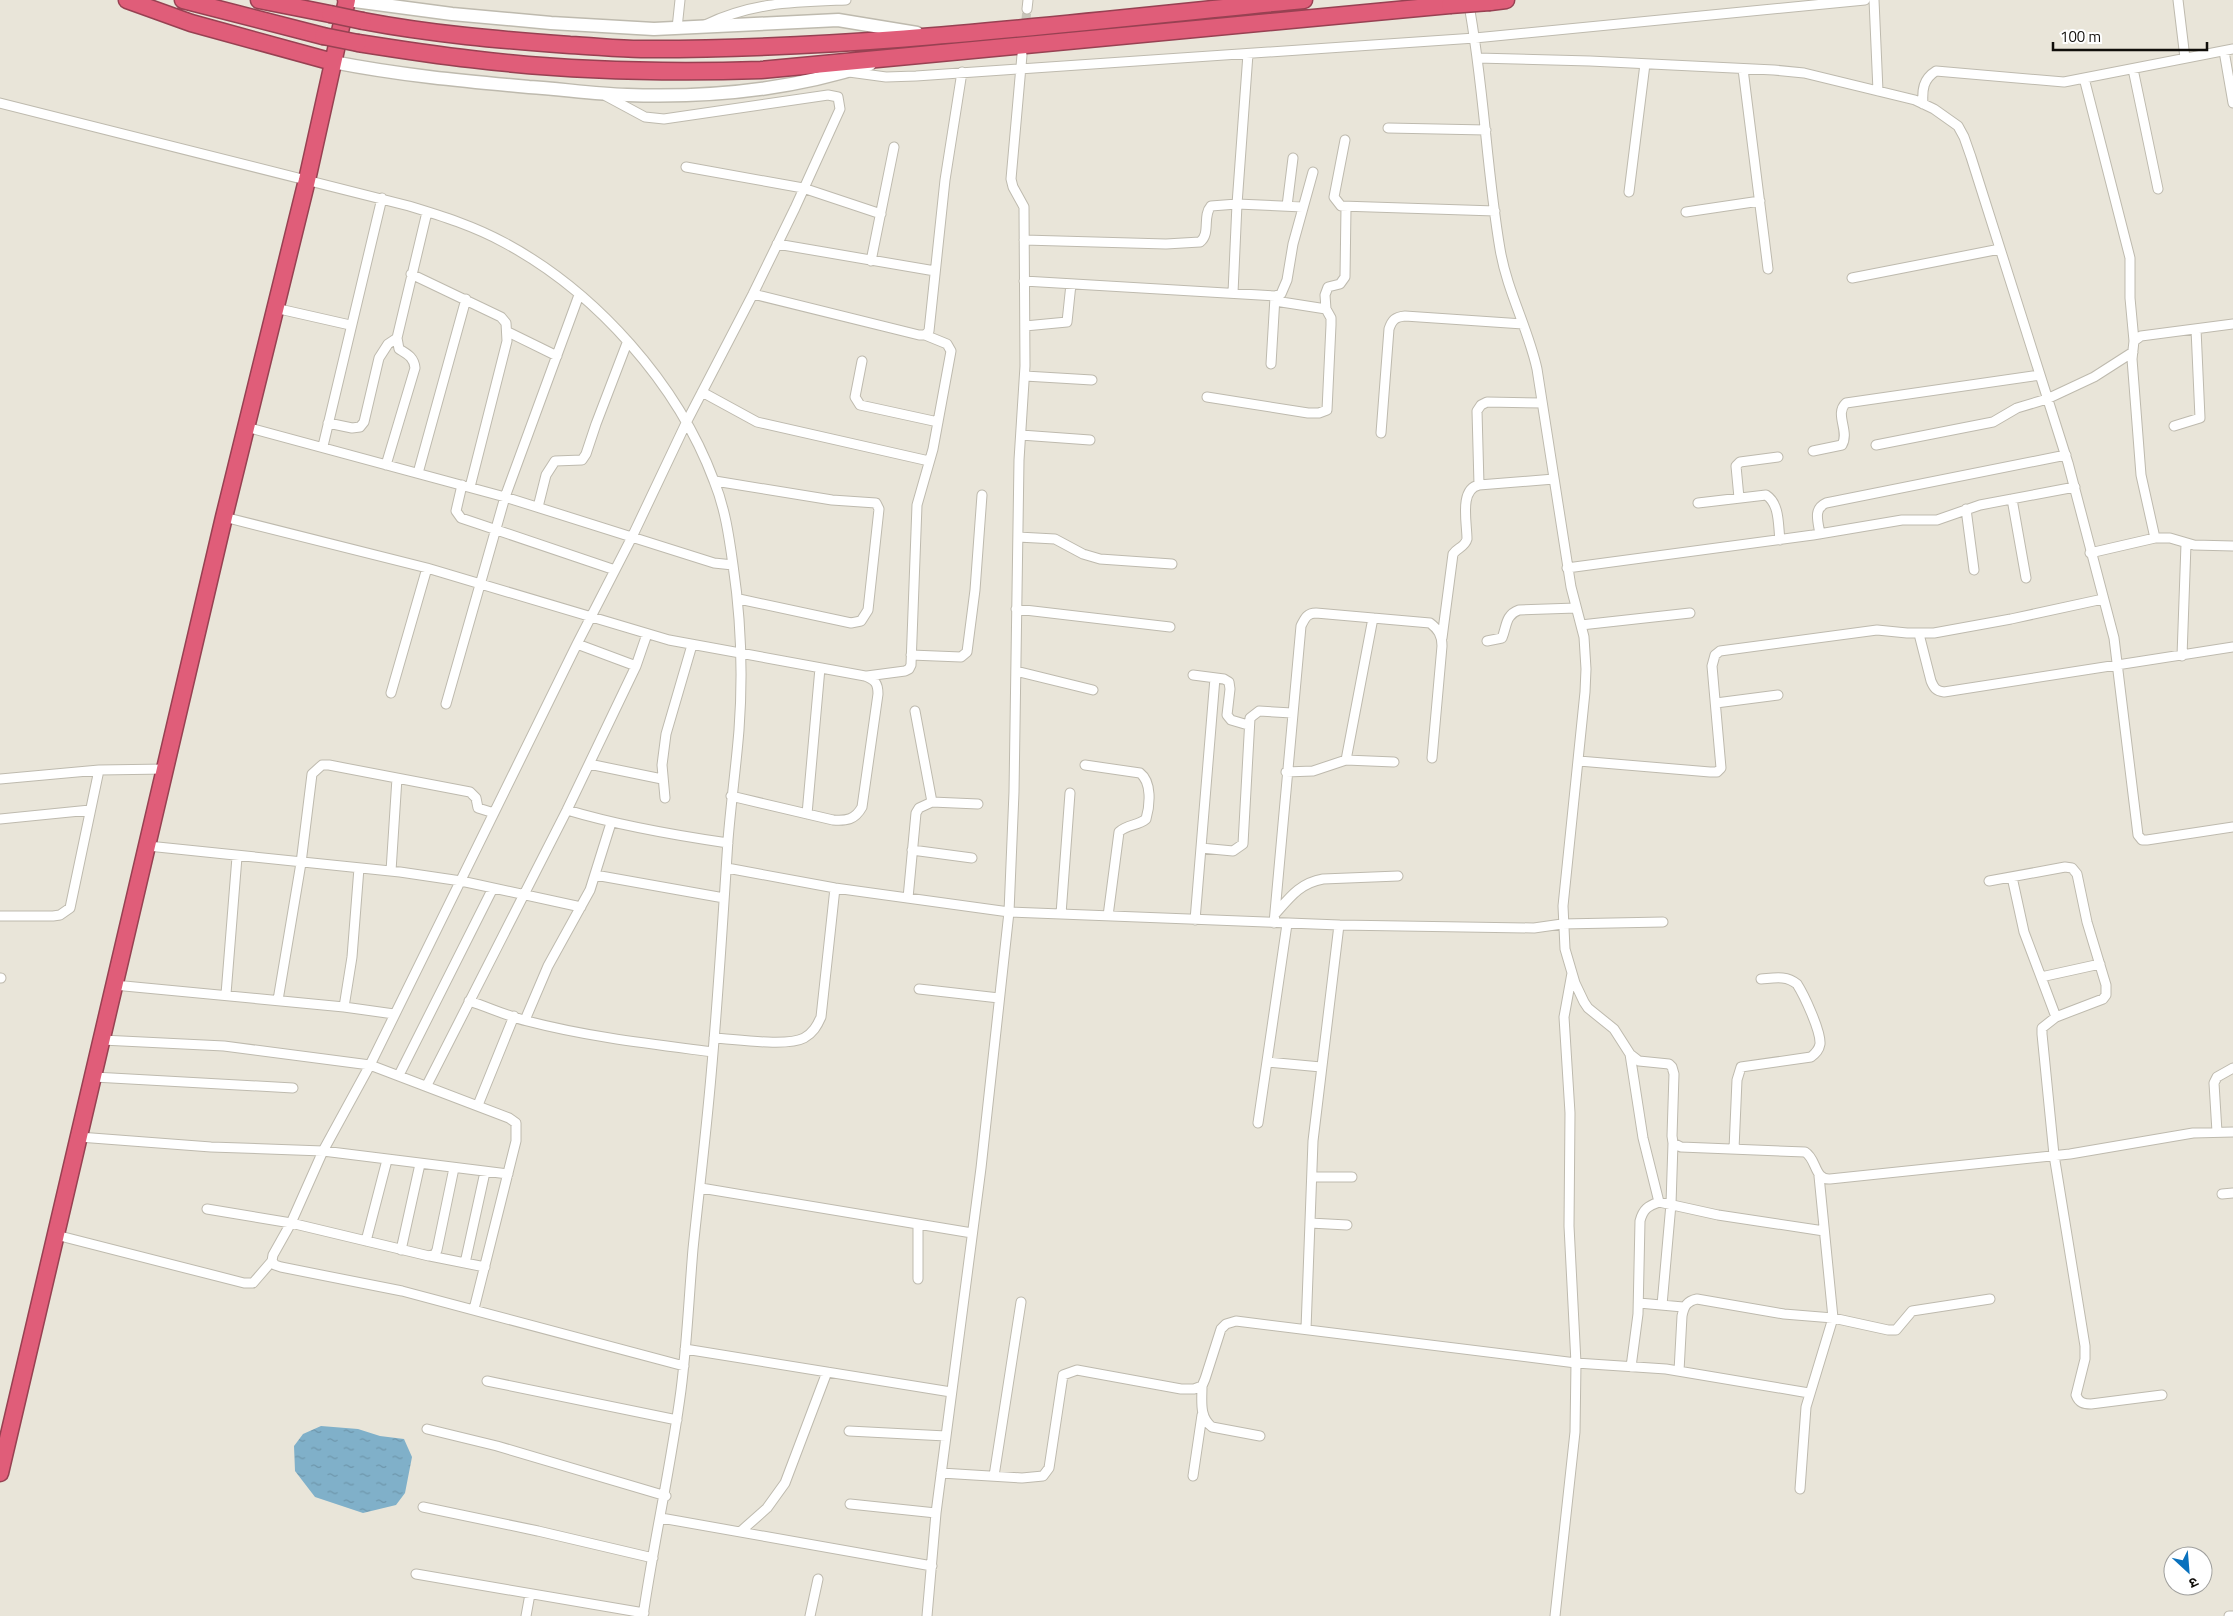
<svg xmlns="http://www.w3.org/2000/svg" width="2233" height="1616" font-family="'Titillium Web','Noto Sans Devanagari',sans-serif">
<defs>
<pattern id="water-ripples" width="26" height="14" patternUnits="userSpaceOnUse" patternTransform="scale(1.25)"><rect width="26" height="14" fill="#80b0c9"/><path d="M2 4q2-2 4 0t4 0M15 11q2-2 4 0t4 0" fill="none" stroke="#6e96ab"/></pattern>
</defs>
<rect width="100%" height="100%" fill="#e9e5d9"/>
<path fill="url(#water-ripples)" d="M321 1426 358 1429 380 1436 404 1439 412 1457 405 1493 396 1505 363 1513 315 1497 295 1471 294 1446 303 1434Z"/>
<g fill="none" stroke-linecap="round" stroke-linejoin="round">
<path stroke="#c8c5ba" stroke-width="9" stroke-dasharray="9 4.5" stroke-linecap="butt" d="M1023 49 1027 9"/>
<defs>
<path id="street" d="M1468 0C1484 83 1486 167 1500 249 1507 291 1528 328 1537 369L1571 587 1584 637 1586 669 1585 692 1563 906 1565 949 1575 983 1584 1002 1588 1008 1614 1029 1630 1054 1639 1061 1669 1064 1672 1067 1674 1074 1672 1136 1673 1143 1681 1147 1805 1152C1817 1159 1814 1180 1830 1179L2070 1154 2193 1133 2233 1132
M1874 0 1878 91
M2178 0 2185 58
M1027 9 1028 0
M705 25C753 2 794 2 846 0
M677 28 680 0
M2224 51 2233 103
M1477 58 1590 61 1774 70 1804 73 1915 100 1934 109 1958 126 1964 137 1971 157 2068 463 2114 638 2138 835 2142 840H2147L2233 827
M1743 69 1768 269
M2133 69 2158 189
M849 72 886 77 916 76 1475 38 1865 0
M2084 78 2130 258V298L2134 341
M606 96 645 117 664 119 828 95 838 97 840 109 795 208 753 294 687 421 632 537 577 644 370 1065 323 1151 291 1223 273 1255 272 1261 275 1265 281 1267 402 1291 684 1366
M0 103 409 206C442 216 474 226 505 243 596 292 678 384 714 481 725 508 729 536 733 565 741 619 743 676 739 730 736 767 731 803 728 840 723 919 718 998 711 1076 706 1134 699 1191 693 1249 689 1296 687 1343 681 1390 671 1466 654 1540 643 1616
M1923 104C1922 90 1923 79 1936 71L2064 82 2233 49
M1388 128 1486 130
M1345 140 1334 197 1341 206 1495 211
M686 167 803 188 881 214
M1629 192 1645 64
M1287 206 1293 158
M1686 212 1760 201
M1024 240 1166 244 1200 242C1211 234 1202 216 1211 206L1237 204 1303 207
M777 244 935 271
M871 261 894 147
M411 274 501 317 506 323 507 341 470 487
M1852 278 2000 249
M1024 281 1275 296 1281 294 1287 280 1293 244 1313 172
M1233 293 1237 204 1248 54
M753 294 919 335H925L929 331 945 180 962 72
M275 308 350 325
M1326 309 1325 295 1328 287 1340 284 1345 277 1346 208
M1025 326 1067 322 1071 284
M508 332 557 356
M862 361 855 397 860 405 938 422
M1271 364 1275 297
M1025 376 1092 380
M702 392 757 422 929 461
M1207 397 1308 413H1319L1327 410 1331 325V318L1326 309 1275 301
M328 423 352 428 360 427 364 422 379 358 388 344 397 338
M2174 426 2200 418 2196 329
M246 427 505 497 714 563 733 565
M1381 433 1389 329C1392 320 1395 317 1405 316L1523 324
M1021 435 1090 440
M1876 445 1993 422 2017 408 2047 399 2094 377 2133 352
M323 446 382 198
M1813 451 1842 445C1850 431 1834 414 1846 403L2040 375
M386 465 415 368C414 357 407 354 399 349L397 338 427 212
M418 473 466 299
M715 481 832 500 876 503 879 509 868 610 861 621 851 623 739 599
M462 485 456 511 461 518 615 570
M1479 485 1477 411 1481 405 1487 402 1542 403
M1739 498 1736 466 1740 462 1778 457
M2012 499 2026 578
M1698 503 1766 495C1780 504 1778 525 1780 540
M538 507 546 475 555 461 582 460 586 454 596 424 627 343
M1966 509 1974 570
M224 517 427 568 669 640 865 676C875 680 878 683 878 694L862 807C855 820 846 821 833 820L731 796
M1820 534C1818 521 1813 509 1826 503L2066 455
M1018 537 1055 539 1083 554 1100 559 1172 564
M2155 538 2141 475 2132 359 2134 341 2141 336 2233 324
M2090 553 2155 538H2170L2194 545 2233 546
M1567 568 1813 535 1902 520H1937L1980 505 2075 487
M1016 609 1170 627
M1581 625 1690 613
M1919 634 1931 681C1934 688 1936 691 1944 692L2233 647
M1442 638 1453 554C1457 548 1465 547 1467 539 1467 523 1459 489 1479 485L1554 479
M1487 641 1502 638C1507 626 1505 615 1519 610L1576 608
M577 644 636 666
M911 655 961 657 967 652 975 590 982 495
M2182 656 2186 544
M1016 671 1093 690
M1193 675 1224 679 1229 682 1230 689 1227 715 1231 720 1248 725
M867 676 905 671 909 669 911 665 917 505 933 449 951 351 947 344 925 335
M391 693 427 568
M1716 703 1778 695
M446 704 505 497 579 295
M915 711 932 802
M1346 760 1373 618
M1579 761 1710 772H1717L1721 768 1712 666 1715 655 1720 651 1877 630 1907 633H1934L2011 619 2103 599
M589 764 662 779
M1085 765 1140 773C1152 782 1150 805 1146 819 1138 826 1127 824 1119 832L1108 916
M1286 772 1313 771 1346 760 1394 762
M0 779 99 770 166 769
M665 798 662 765 666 734 692 645
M567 810C620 826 673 835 728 843
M807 814 820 668
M0 819 90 810
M148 846 400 872 461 881 581 907
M1201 848 1233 851 1243 844 1250 718 1259 711 1292 713
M912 850 972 858
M727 868 835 888 1009 912 1339 925 1534 928 1562 924 1663 922
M391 871 397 778
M595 875 724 898
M2012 877 2024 932 2056 1017
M1989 881 2065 867 2072 868 2077 874 2087 922 2106 985V995L2103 999 2056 1017 2042 1028V1034L2054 1155 2085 1346V1359L2076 1395C2079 1403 2084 1404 2091 1404L2162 1395
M908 898 916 813 919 808 932 802 978 804
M1061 914 1070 793
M1275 914C1290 897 1300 883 1323 879L1398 876
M0 916H53L60 915 70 908 99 770
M1195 920 1215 678
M1274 923 1301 626C1305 618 1307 613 1316 613L1430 623C1438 629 1442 635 1442 646L1432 758
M2041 977 2100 964
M0 978H1
M114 985 344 1007 394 1014
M919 989 999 998
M226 994 237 857
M278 1000 301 863 312 774 322 765H329L470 792 476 798 478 808 494 813
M469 1001C488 1007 507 1016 527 1021 588 1037 651 1044 713 1052
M344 1007 352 957 359 868
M525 1020 548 966 590 890 611 823
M714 1038C735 1039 787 1047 804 1038 813 1033 817 1026 821 1017L835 888
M102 1040 224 1046 370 1065 509 1118 516 1123V1141L474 1309
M1630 1054 1643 1138 1659 1202
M1267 1062 1321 1067
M399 1075 493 888
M94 1077 293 1088
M427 1085 567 810 636 666 647 634
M478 1105 514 1016
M1258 1123 1287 924
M2217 1132 2214 1083 2217 1077 2233 1068
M79 1137 211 1147 323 1151 508 1174
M1734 1149 1737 1080 1741 1067 1811 1057C1816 1053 1819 1050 1820 1044 1821 1031 1804 995 1797 984 1786 975 1774 978 1761 979
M1312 1177H1352
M701 1188 972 1233
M2222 1194 2233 1193
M207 1209 291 1223 429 1256 435 1254 437 1250 454 1168
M1310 1223 1347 1225
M56 1235 244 1283H253L272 1261
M366 1241 387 1160
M401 1250 420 1164
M430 1256 485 1267
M465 1263 485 1172
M918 1279V1225
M1639 1303 1683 1307
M1662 1305 1671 1204 1673 1143
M1306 1329 1313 1141 1339 925
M685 1349 951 1392
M1631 1367 1638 1314 1640 1221C1643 1209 1648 1206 1659 1202L1718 1215 1824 1231
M1679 1371 1682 1316C1684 1306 1687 1301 1697 1299L1784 1314 1833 1318 1888 1330H1896L1912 1311 1990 1299
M487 1381 677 1420
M1202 1386C1202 1401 1199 1417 1212 1427L1260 1436
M427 1429 497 1446 666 1496
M849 1431 946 1436
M941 1473 1022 1478 1043 1476 1049 1468 1063 1375 1077 1370 1181 1389H1194L1202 1386 1205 1379 1221 1329 1226 1324 1236 1321 1576 1363 1666 1369 1809 1393
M994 1476 1021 1302
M1193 1476 1202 1415
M1800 1489 1806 1407 1833 1318 1819 1176
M850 1504 936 1513
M423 1507 538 1531 653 1558
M661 1518 932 1566
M740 1532 767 1508 785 1483 827 1372
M416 1574 644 1613
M526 1616 530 1594
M810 1616 818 1579
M927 1616 936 1513 981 1168 1009 912 1014 792 1019 460 1025 366 1024 207 1013 187 1011 179 1022 55
M1555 1616 1575 1432 1576 1363 1569 1226 1570 1113 1564 1017 1572 973
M2229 1616H2233"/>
<path id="secondary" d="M347 0 452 14 551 23 654 29 838 20 917 33
M333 62C399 75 462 81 529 87 561 89 594 94 627 95 710 98 792 90 870 64"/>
<path id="highway" d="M127 0 191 23 333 62
M183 0 323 36
M259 0 330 14
M1490 2 1506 0
M363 21C431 34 501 40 570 45 594 46 618 49 641 49 862 50 1084 21 1304 0
M358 43C396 49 434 55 471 59 567 71 664 73 761 70L1450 5
M0 1473 224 517 307 180 347 0H346"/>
</defs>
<use href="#street" stroke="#bebaae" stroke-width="11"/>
<use href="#secondary" stroke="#bebaae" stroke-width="15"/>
<use href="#highway" stroke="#974152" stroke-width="19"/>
<use href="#street" stroke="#fff" stroke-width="9"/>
<use href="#secondary" stroke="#fff" stroke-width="12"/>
<use href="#highway" stroke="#e05d79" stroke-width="16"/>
<defs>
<path id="highway-bridge" d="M1450 5 1490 2
M330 14 363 21
M323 36 358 43"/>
</defs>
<use href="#highway-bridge" stroke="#974152" stroke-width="19" stroke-linecap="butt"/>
<use href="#highway-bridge" stroke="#e05d79" stroke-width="16"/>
</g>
<g transform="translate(2188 1571) rotate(154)"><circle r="24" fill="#ffffff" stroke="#9f9f9d"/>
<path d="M0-4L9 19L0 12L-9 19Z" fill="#0971bd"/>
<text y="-8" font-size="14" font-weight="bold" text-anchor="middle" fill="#100e0a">उ</text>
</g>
<path d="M2053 42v8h154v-8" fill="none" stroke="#100e0a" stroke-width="2.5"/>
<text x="2060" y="42" font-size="15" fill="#100e0a" stroke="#ffffff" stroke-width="4" paint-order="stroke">100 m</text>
</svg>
